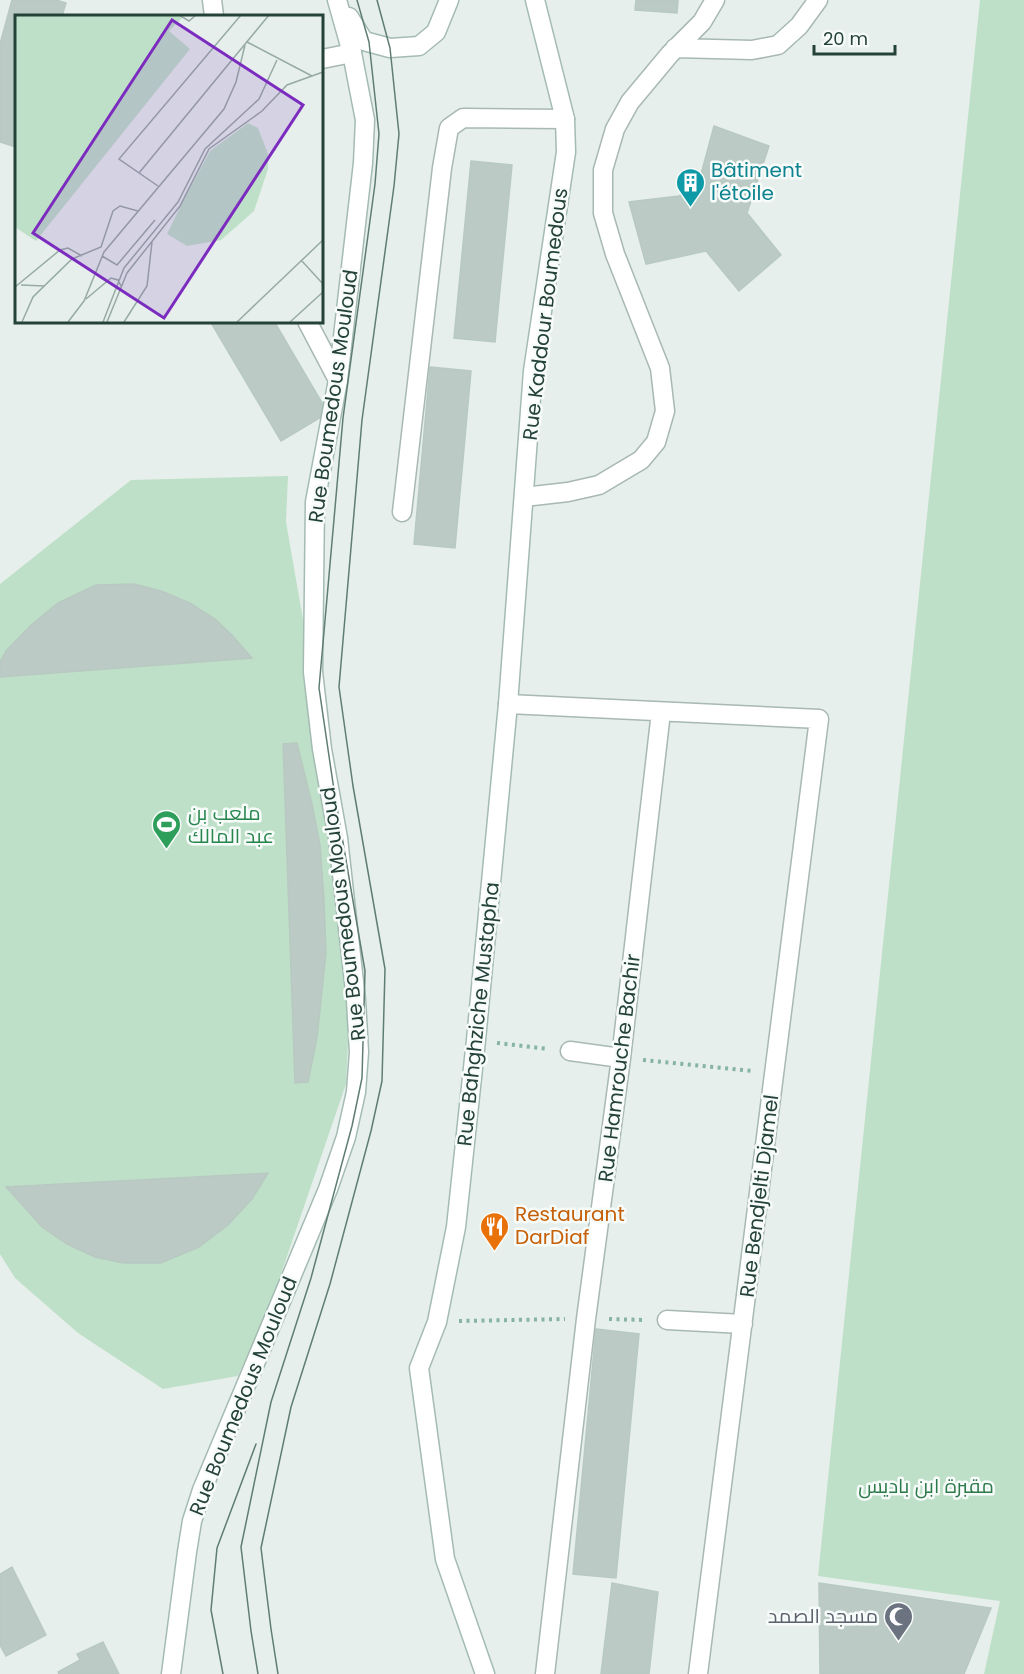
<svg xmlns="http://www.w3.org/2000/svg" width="1024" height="1674" font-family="Poppins,Cairo,sans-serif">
<rect width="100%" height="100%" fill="#e6efeb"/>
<path fill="#bfe0c8" d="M980 0H1024V1674H984L1000 1601 818 1576Z
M288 476 286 522 317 700 350 1001 346 1084 272 1300 238 1376 163 1389 78 1333 15 1278 0 1254V584L131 480Z"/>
<path fill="#bbcac4" stroke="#b8c9c2" stroke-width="1.5" d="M12 0H56L66 3 62 16H16V147L0 142V44Z
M636 0H678L677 13 635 10Z
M714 126 769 146 747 213 781 255 739 291 706 251 646 264 629 202 679 196 700 178Z
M471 161 512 165 495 342 454 338Z
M210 321H274L328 413 281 441Z
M430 367 471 371 455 548 414 544Z
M134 584 161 591 190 603 215 619 232 635 252 658 0 677V662L6 651 30 626 58 603 96 585Z
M297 743 312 804 320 845 324 899 326 953 317 1038 308 1082 295 1083 283 744Z
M268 1173 252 1199 228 1225 199 1247 161 1263H123L95 1257 67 1244 42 1227 6 1187Z
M596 1329 639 1334 616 1578 573 1574Z
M12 1567 46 1635 6 1656 0 1645V1574Z
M612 1583 658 1592 649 1674H601Z
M819 1583 991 1608 964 1674H820Z
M103 1642 119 1674H59L58 1672 80 1660 77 1654Z"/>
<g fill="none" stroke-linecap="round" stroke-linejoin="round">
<defs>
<path id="street" d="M212 0 214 16
M675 48 752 50 778 45 799 26 818 0
M322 59 352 53
M307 321 338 380
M524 497 568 492 599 485 641 460 656 442 665 411 660 368 615 254 603 213V170L615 129 630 102 670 54 702 22 715 0
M402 512 442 168 449 128 463 118 565 119
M508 704 819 719 698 1674
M570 1051 621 1058
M667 1320 743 1324
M545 1674 586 1319 621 1058 661 712"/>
<path id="secondary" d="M349 17 364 41 390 48 419 46 436 32 449 0
M171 1674 187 1552 192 1521 202 1490 328 1189 346 1137 356 1092 359 1052 356 1000 338 838 322 749 313 672 315 502 338 380 363 163 365 120 352 53 337 0
M485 1674 445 1559 419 1368 437 1322 456 1227 476 1040 508 704 533 371 566 152 565 119 535 0"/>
</defs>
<use href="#street" stroke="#a8b8b2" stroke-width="21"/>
<use href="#secondary" stroke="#a4bbb3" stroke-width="21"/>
<path stroke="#86b3a5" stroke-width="4" stroke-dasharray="3 4.5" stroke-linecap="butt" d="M497 1043 549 1049
M643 1060 752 1071
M609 1319 646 1320
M459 1321 565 1319"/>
<use href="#street" stroke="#fff" stroke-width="18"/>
<use href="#secondary" stroke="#fff" stroke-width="18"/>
<path stroke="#5f7d75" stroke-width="1.5" d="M223 1674 211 1610 217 1548 256 1444
M258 1674 251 1631 241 1547 271 1402 311 1278 352 1126 362 1078 365 971 334 790 319 688 343 418 375 184 379 134 369 42 357 0
M278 1674 271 1629 261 1548 291 1407 330 1284 371 1131 382 1081 385 969 353 786 339 687 362 420 394 186 399 134 390 48 377 0"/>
</g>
<defs>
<symbol id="building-pin" viewBox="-11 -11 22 30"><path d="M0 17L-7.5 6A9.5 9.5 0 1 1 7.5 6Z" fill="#0f9aa8" stroke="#f7fbf9"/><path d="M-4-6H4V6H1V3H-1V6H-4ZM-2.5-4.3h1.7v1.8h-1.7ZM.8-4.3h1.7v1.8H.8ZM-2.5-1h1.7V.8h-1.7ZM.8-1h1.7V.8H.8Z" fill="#fff"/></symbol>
<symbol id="stadium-pin" viewBox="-11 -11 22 30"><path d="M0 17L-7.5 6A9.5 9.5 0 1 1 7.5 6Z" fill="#2e9e5b" stroke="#f7fbf9"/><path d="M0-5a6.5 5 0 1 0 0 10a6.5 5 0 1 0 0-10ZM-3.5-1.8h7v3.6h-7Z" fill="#fff"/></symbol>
<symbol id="restaurant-pin" viewBox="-11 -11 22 30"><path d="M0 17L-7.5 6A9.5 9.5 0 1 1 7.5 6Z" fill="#e8710a" stroke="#f7fbf9"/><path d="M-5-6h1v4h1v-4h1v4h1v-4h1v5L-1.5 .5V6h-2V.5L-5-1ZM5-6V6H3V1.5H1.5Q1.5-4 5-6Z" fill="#fff"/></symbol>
<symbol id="mosque-pin" viewBox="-11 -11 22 30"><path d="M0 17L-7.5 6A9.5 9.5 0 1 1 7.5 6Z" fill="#6b7280" stroke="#f7fbf9"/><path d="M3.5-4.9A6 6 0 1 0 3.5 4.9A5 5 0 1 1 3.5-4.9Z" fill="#fff"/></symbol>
</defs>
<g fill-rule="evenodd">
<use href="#building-pin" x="674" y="166" width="33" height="45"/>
<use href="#stadium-pin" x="150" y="808" width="33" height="45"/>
<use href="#restaurant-pin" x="478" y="1210" width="33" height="45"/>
<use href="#mosque-pin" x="882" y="1600" width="33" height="45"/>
</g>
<g text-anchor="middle" stroke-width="5" stroke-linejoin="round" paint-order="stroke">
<g font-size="20" fill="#0d838f" stroke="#f7fbf9" text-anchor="start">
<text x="711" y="177">Bâtiment<tspan x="711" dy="23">l'étoile</tspan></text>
</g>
<g font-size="20" fill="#24423a" stroke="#f7fbf9">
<text transform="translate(545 314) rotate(-83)" y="7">Rue Kaddour Boumedous</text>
<text transform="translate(333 396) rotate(-82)" y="7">Rue Boumedous Mouloud</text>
<text transform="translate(343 914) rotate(-97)" y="7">Rue Boumedous Mouloud</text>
<text transform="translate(478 1014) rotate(-84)" y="7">Rue Bahghziche Mustapha</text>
<text transform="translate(619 1068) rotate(-83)" y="7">Rue Hamrouche Bachir</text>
<text transform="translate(759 1196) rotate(-83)" y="7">Rue Bendjelti Djamel</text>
<text transform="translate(243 1396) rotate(-68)" y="7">Rue Boumedous Mouloud</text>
</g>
<g font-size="20" fill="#27864d" stroke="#f7fbf9" text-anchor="start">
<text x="188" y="820">ملعب بن<tspan x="188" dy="23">عبد المالك</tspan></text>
</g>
<g font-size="20" fill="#c56008" stroke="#f7fbf9" text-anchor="start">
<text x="515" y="1221">Restaurant<tspan x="515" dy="23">DarDiaf</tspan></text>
</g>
<g font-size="20" fill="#2d7a4b" stroke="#f7fbf9">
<text x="926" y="1493">مقبرة ابن باديس</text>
</g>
<g font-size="20" fill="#5b616d" stroke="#f7fbf9" text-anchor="end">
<text x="878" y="1623">مسجد الصمد</text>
</g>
</g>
<g transform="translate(15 15)">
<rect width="308" height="308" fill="#e6efeb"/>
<path d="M163 0 167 3 154 16 175 34 21 226 0 212V1ZM233 108 243 113 253 139V154L239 196 206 225 172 231 152 219 167 188 195 136Z" fill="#bfe0c8"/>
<path fill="none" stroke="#98aaa4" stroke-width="1.5" d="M164 0 174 6 181 0M232 27 297 61M124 158 254 0M143 171 104 144 226 0M87 241 102 250 140 205M286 245 308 269M6 270 30 271M0 272 45 235 53 233 67 241M71 284 96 263 103 265 106 271M7 307 18 282 57 244 86 232 98 196 105 191 123 196M53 307 69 286 89 237 209 94 221 67 230 30M88 307 109 253 163 187 190 134 244 84 262 45M92 307 112 258 165 191 194 134 247 96 272 70 308 57M109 307 132 271 137 227M222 307 308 225M275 307 308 277"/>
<path fill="#7b2cbf" fill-opacity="0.15" stroke="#7b2cbf" stroke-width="3" d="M157 5 288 90 149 303 18 218Z"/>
<rect width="308" height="308" fill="none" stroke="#24423a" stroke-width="3"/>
</g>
<path d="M814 45v9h81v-9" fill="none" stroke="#24423a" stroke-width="3"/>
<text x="823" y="45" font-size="18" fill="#24423a" stroke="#f7fbf9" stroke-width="4.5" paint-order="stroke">20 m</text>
</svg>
